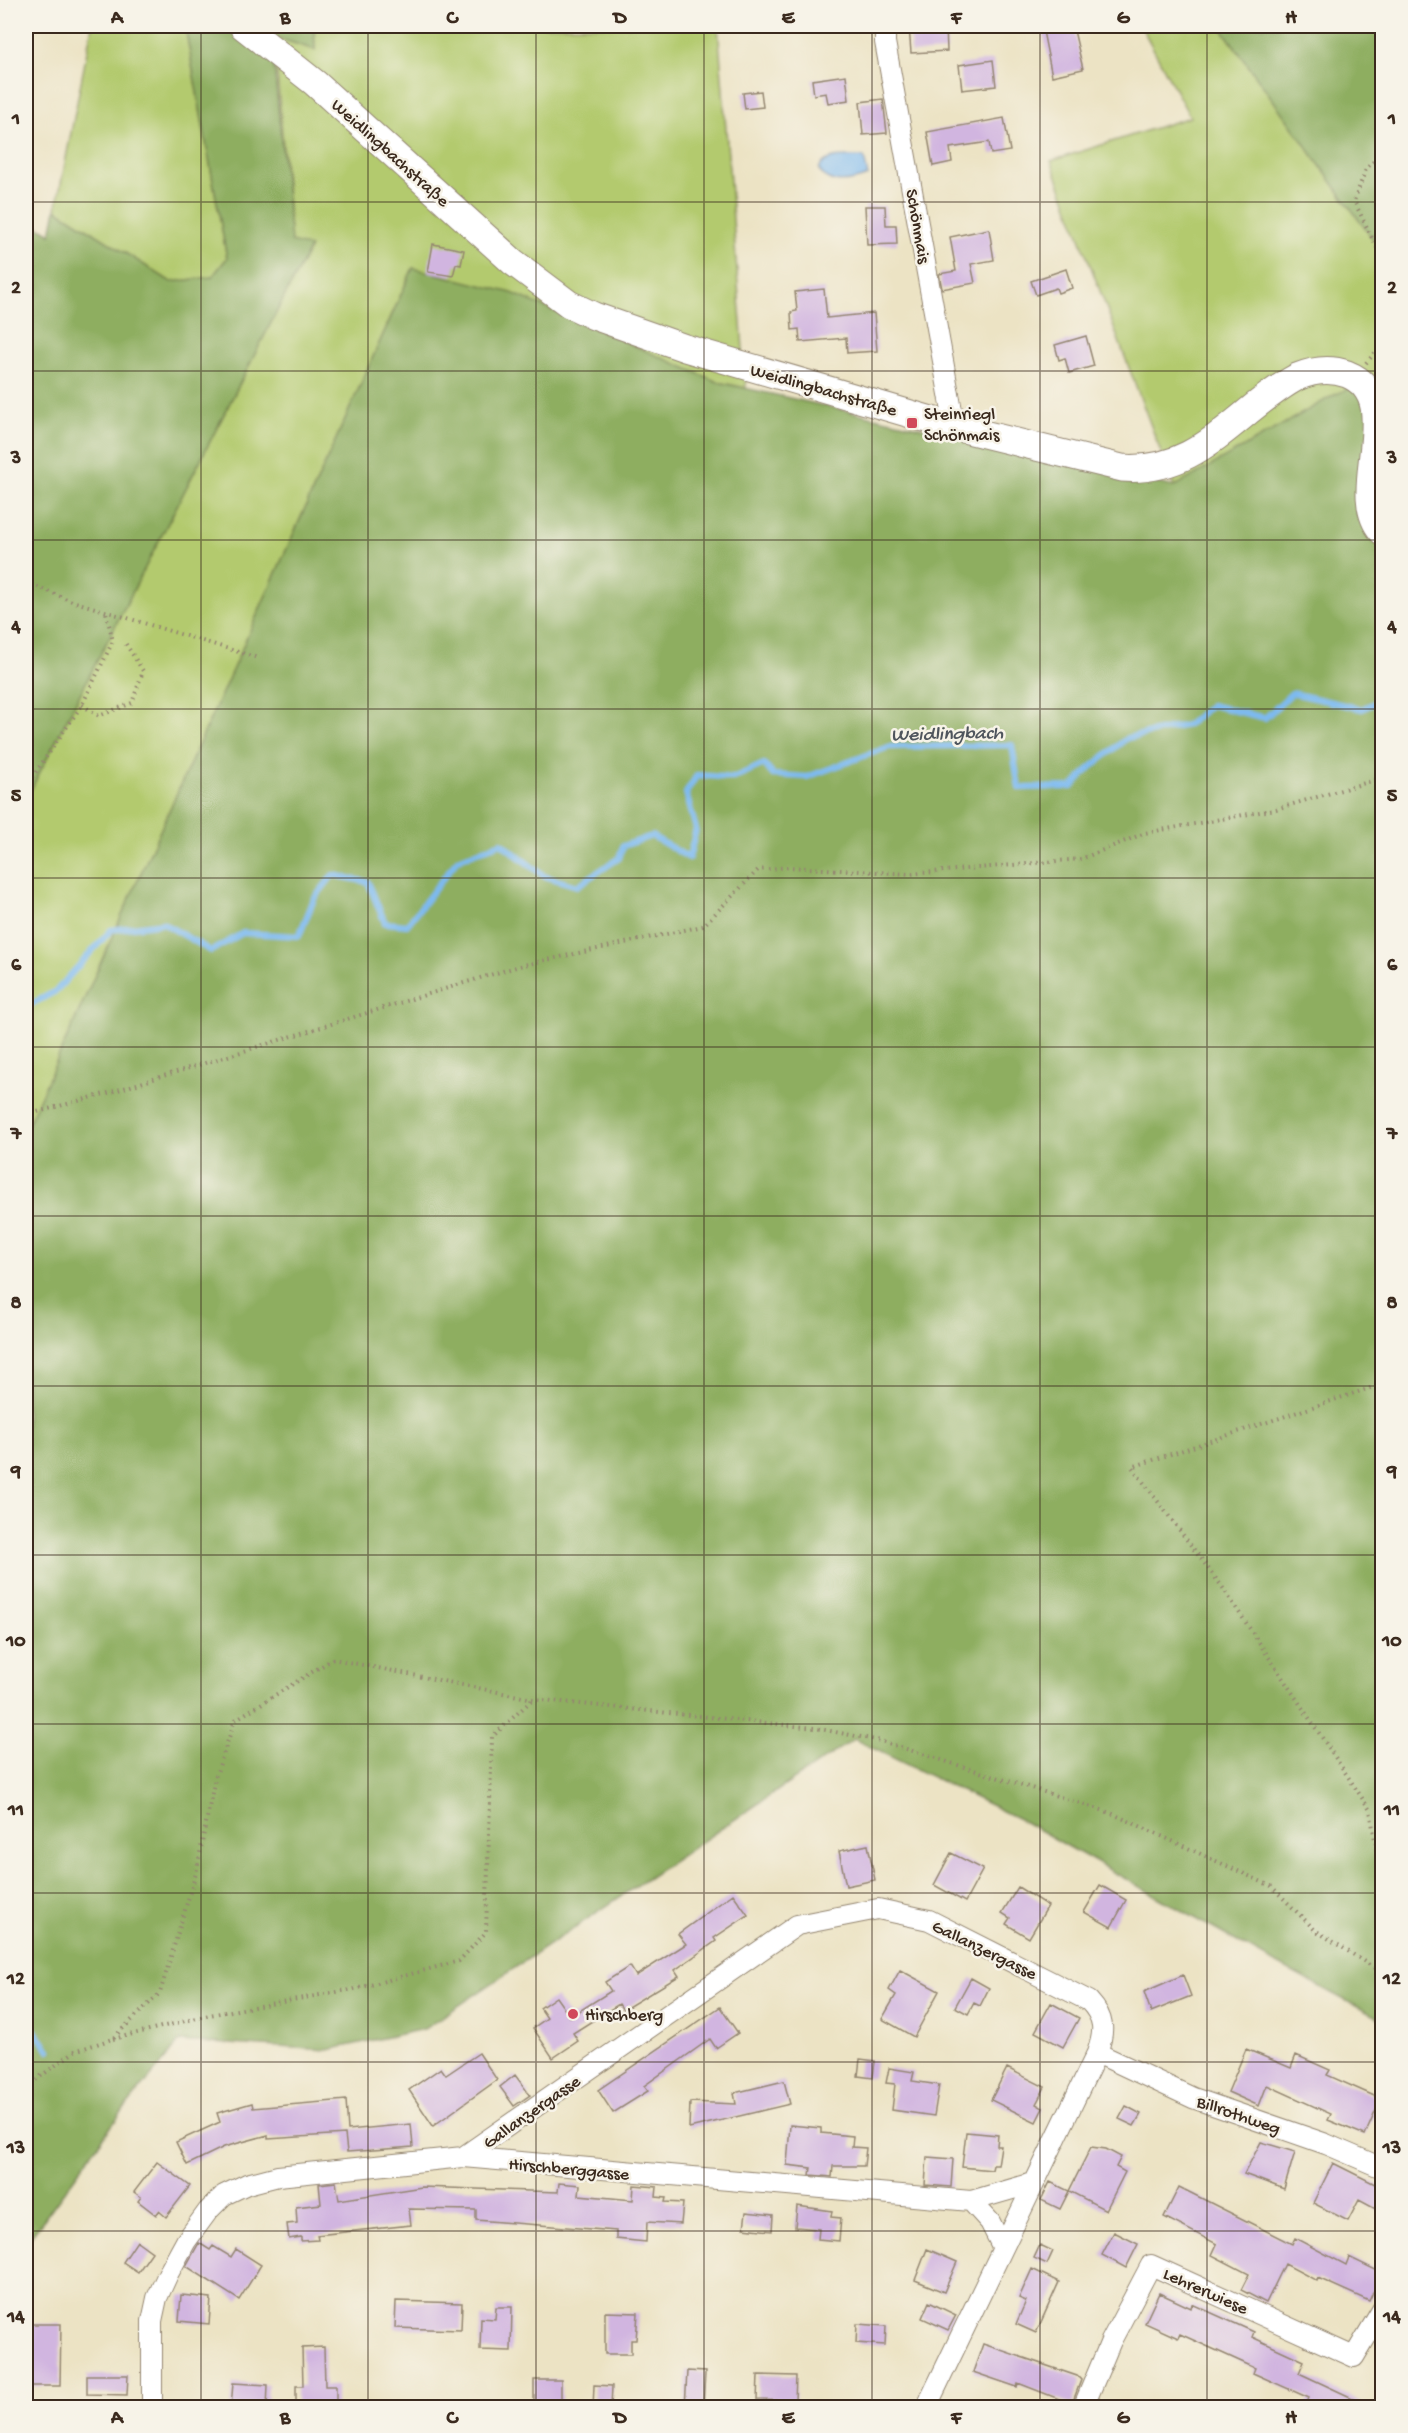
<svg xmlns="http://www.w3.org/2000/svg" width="1408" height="2433" font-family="'Gochi Hand',sans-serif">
<rect width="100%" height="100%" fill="#f7f3e8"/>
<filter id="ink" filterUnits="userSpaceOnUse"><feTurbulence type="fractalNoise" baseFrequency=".0167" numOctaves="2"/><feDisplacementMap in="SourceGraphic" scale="12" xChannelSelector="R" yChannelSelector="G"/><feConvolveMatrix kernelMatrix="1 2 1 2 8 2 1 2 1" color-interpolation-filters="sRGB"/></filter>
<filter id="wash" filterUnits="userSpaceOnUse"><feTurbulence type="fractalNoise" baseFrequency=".008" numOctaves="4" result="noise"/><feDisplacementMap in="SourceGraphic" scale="24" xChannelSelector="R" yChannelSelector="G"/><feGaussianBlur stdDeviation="1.35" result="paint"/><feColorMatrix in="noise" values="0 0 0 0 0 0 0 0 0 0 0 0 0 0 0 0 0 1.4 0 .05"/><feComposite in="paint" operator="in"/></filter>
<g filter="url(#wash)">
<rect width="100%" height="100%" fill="#ece3c4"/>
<path fill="#b3ca6e" stroke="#777a46" stroke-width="1.5" d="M92 26H185L227 258 212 277 171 282 56 209Z
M314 26H718L746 388 718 382 413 268 26 1129V799L310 247 291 243 274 37 315 50Z
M1141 26H1220L1382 252V381L1174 487 1051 161 1190 117Z"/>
<path fill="#8eae61" stroke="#646c40" stroke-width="1.5" d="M185 26H314L315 50 275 37 274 64 291 242 310 247 26 799V220L51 234 56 209 171 282 212 277 227 258Z
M1220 26H1382V252Z
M413 268 512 293 718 382 1079 463 1174 487 1334 395 1382 374V2020L1266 1958 1023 1821 854 1739 424 2029 328 2050 180 2041 121 2113 26 2244V1129Z"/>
<path fill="#7dbaf0" stroke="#5c7287" stroke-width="1.5" d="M864 157 868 176C852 182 829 187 819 170 823 153 849 158 864 157Z"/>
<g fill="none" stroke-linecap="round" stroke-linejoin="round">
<path stroke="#7dbaf0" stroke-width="6" d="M26 1007 56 991 111 930 163 923 211 951 243 933 299 936 314 899 333 875 368 882 385 923 407 925 458 859 501 843 544 876 577 886 619 858 623 846 652 836 689 858 696 829 686 793 697 775 733 778 764 764 773 775 807 777 889 747 1012 745 1019 788 1072 787 1090 768 1127 738 1187 725 1211 705 1265 718 1292 693 1362 709 1382 699
M26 2019 49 2050"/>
</g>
<g id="blocks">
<path fill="#d1b5e0" d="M909 26H946L947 51 911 53Z
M1042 26H1073L1083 69 1052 76Z
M993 60 996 86 962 90 959 65Z
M846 75 849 100 828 103 826 93 814 95 812 80Z
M761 91 763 107 745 109 743 93Z
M883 99 887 133 863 135 860 102Z
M1004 118 1010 151 991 154 989 142 950 148 952 162 933 166 927 132Z
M865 206H885L886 225H896L897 244 867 245Z
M989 229 994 260 971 264 975 283 942 289 939 274 956 271 950 237Z
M433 244 464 250 461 265 456 264 453 276 428 272Z
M1066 269 1072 288 1058 293 1056 288 1036 295 1031 281Z
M824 289 827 318 874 313 877 351 847 353 846 338 800 342 799 329 792 330 791 312 797 311 795 292Z
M1086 336 1094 366 1069 373 1065 358 1059 360 1055 345Z
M868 1845 875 1880 846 1886 839 1851Z
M951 1853 983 1869 965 1902 934 1885Z
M1100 1885 1126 1900 1111 1927 1084 1912Z
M1018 1887 1048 1906 1029 1938 1006 1924 1010 1918 1002 1913Z
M733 1894 748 1915 714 1938 716 1941 675 1970 679 1976 623 2010 619 2004 573 2033 578 2041 553 2058 533 2028 547 2018 540 2008 556 1997 570 2017 611 1991 605 1982 630 1966 636 1976 686 1944 678 1934Z
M900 1970 939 1991 914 2037 882 2019 896 1995 889 1990Z
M1183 1975 1191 1996 1151 2012 1144 1992Z
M971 1978 989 1988 980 2006 974 2003 968 2014 955 2007Z
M1051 2003 1079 2018 1063 2047 1035 2032Z
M720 2007 738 2033 716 2048 710 2039 644 2086 648 2091 613 2113 598 2090Z
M1246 2049 1291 2068 1296 2055 1330 2070 1327 2075 1381 2099 1365 2135 1328 2120 1331 2114 1267 2085 1259 2106 1228 2092Z
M479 2053 497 2080 433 2126 409 2090 441 2068 446 2075Z
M860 2059 875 2061 873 2078 858 2076Z
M889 2068 914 2072 912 2081 939 2085 934 2116 892 2110 895 2084 886 2083Z
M1007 2068 1045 2087 1036 2104 1043 2108 1036 2122 991 2100Z
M515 2075 530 2095 514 2106 500 2087Z
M784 2081 790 2104 689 2128 690 2102 736 2104 734 2093Z
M346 2100 348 2130 411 2124 413 2147 347 2152 345 2134 268 2139V2135L224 2147 187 2165 176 2142 220 2122 217 2113 252 2103 253 2108Z
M1126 2106 1141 2114 1134 2126 1119 2119Z
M790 2125 821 2128V2133L853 2136 852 2147 866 2148 864 2166H833L832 2177 810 2175 811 2168 787 2165Z
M966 2132 998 2135 997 2146H1001L998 2165H993L992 2170 962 2167Z
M1261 2142 1295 2152 1284 2189 1244 2174Z
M1091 2147 1106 2149 1121 2157 1116 2167 1125 2172 1106 2210 1069 2191Z
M927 2157 953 2159 951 2187 925 2185Z
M157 2162 190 2186 166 2217 159 2211 156 2215 138 2201 141 2197 134 2192Z
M1333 2163 1383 2188V2213L1359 2200 1348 2221 1313 2203Z
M336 2182 339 2200 422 2187 558 2192 559 2183 580 2185 579 2195 633 2200 634 2185 657 2187 656 2197 666 2198 665 2202 683 2203 681 2224 647 2222 646 2242 616 2239V2231L476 2220V2210L409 2209 411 2225 317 2235 318 2240 301 2241V2237L289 2239 287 2224 297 2223 296 2207 321 2204 319 2184Z
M1050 2182 1069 2191 1060 2209 1041 2200Z
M1179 2187 1292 2244 1295 2238 1346 2265 1349 2257 1382 2273 1369 2301 1318 2278 1317 2281 1285 2264 1266 2303 1241 2290 1249 2274 1212 2255 1217 2244 1164 2217Z
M797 2206 832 2211 831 2217 841 2218 839 2241 818 2239 819 2229 795 2227Z
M746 2212 773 2215 772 2231 744 2228Z
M1114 2232 1138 2244 1126 2268 1102 2255Z
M137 2241 152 2252 138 2272 123 2262Z
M199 2243 210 2250 213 2246 231 2257 236 2249 261 2265 239 2300 186 2266Z
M1040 2245 1053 2251 1047 2264 1034 2258Z
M927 2249 957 2262 944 2292 915 2280Z
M1032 2269 1059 2282 1036 2333 1016 2324 1026 2301 1019 2298Z
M1159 2293 1191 2308 1192 2304 1254 2332 1252 2337 1304 2361 1299 2373 1374 2408H1305L1309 2398 1253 2373 1255 2368 1180 2334 1178 2338 1145 2323Z
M181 2295 211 2298 209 2324 179 2321Z
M396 2301 462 2303 461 2330 395 2328Z
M929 2302 956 2315 948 2330 922 2318Z
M496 2307H512L511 2351 480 2350 481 2318 495 2319Z
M605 2312 638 2313 636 2340H631V2354H605Z
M26 2324H61L60 2386H26Z
M857 2324 886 2326 885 2345 856 2343Z
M983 2344 1077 2376 1081 2380 1072 2404 1018 2383 1017 2387 973 2372Z
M324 2347 325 2386H336V2408H296V2386H303L302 2348Z
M687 2371 705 2372 703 2408H685Z
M87 2375H128L127 2395 87 2394Z
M758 2375 796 2376 795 2401 757 2400Z
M534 2380H561V2408H534Z
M233 2383 268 2385 267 2408H231Z
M594 2385 612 2386 611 2408H593Z"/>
</g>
</g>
<g filter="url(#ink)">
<use href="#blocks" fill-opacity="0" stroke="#948671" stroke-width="1.5"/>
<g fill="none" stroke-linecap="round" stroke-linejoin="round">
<defs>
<path id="minor" d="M885 26V42L955 427
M1097 2053 1193 2098 1326 2144 1382 2168
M463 2157 797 1925 878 1909 929 1920 1089 2001C1105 2018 1105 2031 1097 2053L926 2408
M971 2201 990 2222 1003 2248
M152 2408V2321L157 2298 168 2274 186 2241 208 2211 224 2195 247 2184 278 2176 463 2157 971 2201 1033 2183
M1083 2408 1111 2341 1151 2265 1354 2357 1382 2310"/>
<path id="secondary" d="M243 26 315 83 513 262 569 304 594 316 685 348 955 427 1122 468C1200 474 1235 411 1297 377 1314 370 1330 368 1347 374 1408 398 1346 491 1382 531"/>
</defs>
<use href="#minor" stroke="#948671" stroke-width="22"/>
<use href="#secondary" stroke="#948671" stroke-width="29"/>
<path stroke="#948671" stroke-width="4" stroke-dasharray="1.5 4.5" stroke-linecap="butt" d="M1382 153 1366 169 1354 201 1382 258
M1366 363 1382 345
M26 582 72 601 258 658
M82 705 99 716 132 703 143 671 124 641
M26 794 31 779 82 705 113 641 106 612
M26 1115 108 1093 519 966 703 926 758 870 789 867 910 874 1081 859 1145 833 1276 809 1382 778
M1382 1384 1132 1467 1223 1588 1370 1810 1382 1883
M113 2039 209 2015 359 1988 459 1961 486 1932 492 1737 533 1699
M26 2087 75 2051 112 2039 160 1993 196 1873 215 1778 235 1720 333 1659 533 1699 815 1728 881 1741 1111 1813 1271 1886 1315 1930 1382 1973"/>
<use href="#minor" stroke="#fff" stroke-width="20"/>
<use href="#secondary" stroke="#fff" stroke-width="27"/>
</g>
</g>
<path fill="none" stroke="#3b2a1e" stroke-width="1.5" stroke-opacity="0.55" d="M201 26V2408M368 26V2408M536 26V2408M704 26V2408M872 26V2408M1040 26V2408M1207 26V2408M26 202H1382M26 371H1382M26 540H1382M26 709H1382M26 878H1382M26 1047H1382M26 1216H1382M26 1386H1382M26 1555H1382M26 1724H1382M26 1893H1382M26 2062H1382M26 2231H1382"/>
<g fill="#d1495b" stroke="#f7f3e8" stroke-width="2">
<rect x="906" y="417" width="12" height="12" rx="3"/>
<circle cx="573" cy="2014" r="6"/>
</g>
<g text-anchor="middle" stroke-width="5" stroke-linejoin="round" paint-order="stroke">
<g font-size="18" fill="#3b2a1e" stroke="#f7f3e8">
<text transform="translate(391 152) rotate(42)" y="6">Weidlingbachstraße</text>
<text transform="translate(919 226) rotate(80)" y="6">Schönmais</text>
<text transform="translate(824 389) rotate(16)" y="6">Weidlingbachstraße</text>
<text transform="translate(985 1949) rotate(26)" y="6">Gallanzergasse</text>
<text transform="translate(531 2111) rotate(-35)" y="6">Gallanzergasse</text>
<text transform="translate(1239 2114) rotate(19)" y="6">Billrothweg</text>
<text transform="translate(569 2168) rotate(5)" y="6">Hirschberggasse</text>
<text transform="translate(1206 2290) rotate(24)" y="6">Lehrerwiese</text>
</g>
<g font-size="18" fill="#3b2a1e" stroke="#f7f3e8" text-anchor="start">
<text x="924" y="419">Steinriegl<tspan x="924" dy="21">Schönmais</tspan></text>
<text x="585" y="2020">Hirschberg</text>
</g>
<g font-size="20" font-style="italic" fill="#4f555d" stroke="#f7f3e8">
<text transform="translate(947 732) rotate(-1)" y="7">Weidlingbach</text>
</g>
</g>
<rect width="1408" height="2433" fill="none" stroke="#f7f3e8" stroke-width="66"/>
<rect x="33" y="33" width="1342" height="2367" fill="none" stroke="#3b2a1e" stroke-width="2"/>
<g font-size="20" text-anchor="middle" font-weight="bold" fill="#3b2a1e">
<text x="117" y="23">A</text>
<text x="285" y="23">B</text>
<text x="452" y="23">C</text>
<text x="620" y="23">D</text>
<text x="788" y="23">E</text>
<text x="956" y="23">F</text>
<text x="1123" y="23">G</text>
<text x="1291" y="23">H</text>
<text x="16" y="124">1</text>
<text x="1392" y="124">1</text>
<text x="16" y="293">2</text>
<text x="1392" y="293">2</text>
<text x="16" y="463">3</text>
<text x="1392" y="463">3</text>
<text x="16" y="632">4</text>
<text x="1392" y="632">4</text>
<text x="16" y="801">5</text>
<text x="1392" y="801">5</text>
<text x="16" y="970">6</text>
<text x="1392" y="970">6</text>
<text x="16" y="1139">7</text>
<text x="1392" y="1139">7</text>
<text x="16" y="1308">8</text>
<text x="1392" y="1308">8</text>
<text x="16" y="1477">9</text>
<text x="1392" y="1477">9</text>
<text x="16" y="1646">10</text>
<text x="1392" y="1646">10</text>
<text x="16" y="1815">11</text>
<text x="1392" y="1815">11</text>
<text x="16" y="1984">12</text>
<text x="1392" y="1984">12</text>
<text x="16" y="2153">13</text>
<text x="1392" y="2153">13</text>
<text x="16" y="2322">14</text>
<text x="1392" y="2322">14</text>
<text x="117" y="2423">A</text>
<text x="285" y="2423">B</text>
<text x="452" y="2423">C</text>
<text x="620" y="2423">D</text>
<text x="788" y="2423">E</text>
<text x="956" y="2423">F</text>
<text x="1123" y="2423">G</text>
<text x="1291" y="2423">H</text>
</g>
</svg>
